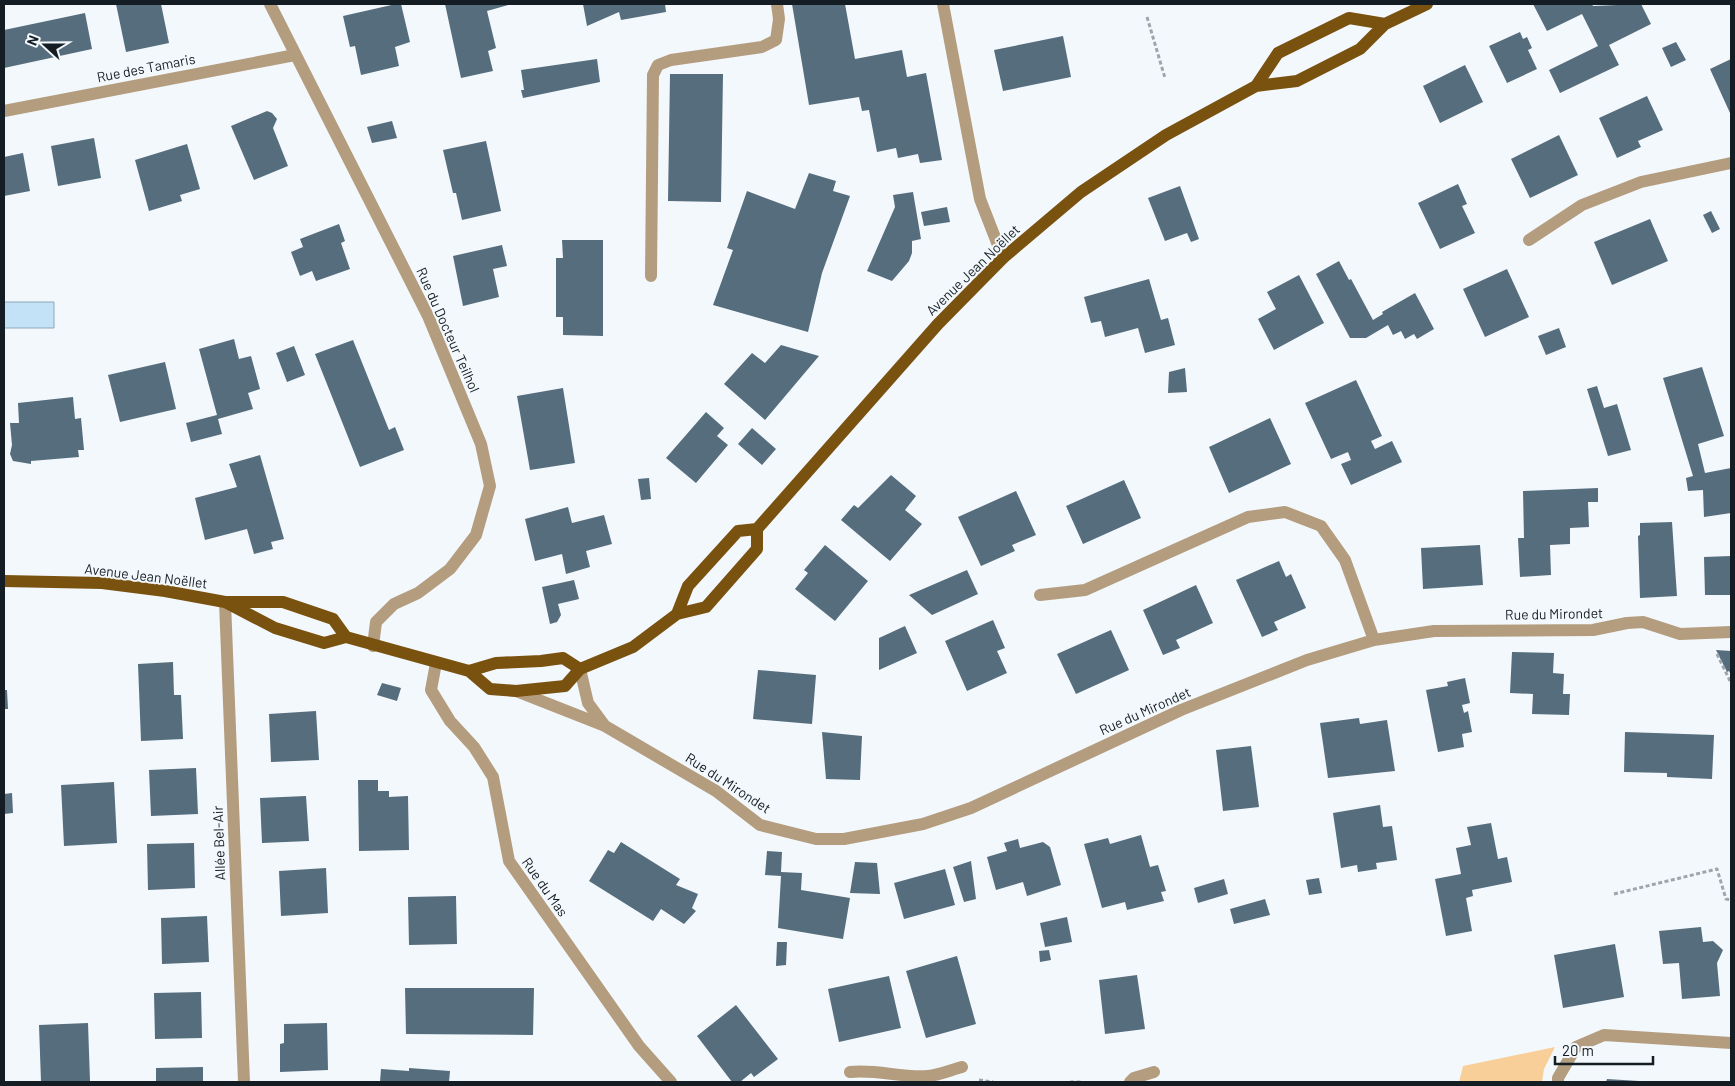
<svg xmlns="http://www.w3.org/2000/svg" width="1735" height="1086" font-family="Barlow,sans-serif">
<rect width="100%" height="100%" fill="#f3f8fc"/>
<path fill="#f9cf99" d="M1555 1047 1544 1069 1542 1082H1459L1463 1066Z"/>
<path fill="#c3e2f7" stroke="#8ea7b7" d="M4 302H54V328H4Z"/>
<path fill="#556d7d" d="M116 4H161L169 43 126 52Z
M396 4H401L410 42 395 47 399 66 361 75 355 46 350 47 343 16Z
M445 4H512L487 11 496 48 488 51 493 71 461 78Z
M583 4H665L666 12 621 20 619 12 587 26Z
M792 4H845L855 59 902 50 907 77 926 73 942 160 920 163 918 154 898 158 896 148 877 152 869 110 862 111 859 97 809 105Z
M1533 4H1592L1593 6 1641 4 1651 24 1609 45 1619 65 1560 93 1549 70 1598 46 1582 14 1547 31Z
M85 13 92 49 4 68V30Z
M1520 32 1523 39 1527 37 1532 48 1528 50 1537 69 1507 83 1489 46Z
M1063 36 1071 77 1003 91 994 50Z
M1676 42 1686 60 1671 67 1662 48Z
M597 59 600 82 523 98 521 90H524L521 70Z
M1731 59V113H1730L1710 69Z
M1465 65 1483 102 1440 123 1423 86Z
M670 74H723L721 202 668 201Z
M1647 96 1663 130 1638 141 1641 147 1617 158 1599 118Z
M267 111 272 113 277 119 273 128 288 166 254 180 231 126Z
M392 121 397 138 372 143 367 127Z
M1559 135 1578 175 1530 198 1511 159Z
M94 138 101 178 58 186 51 146Z
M486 141 501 211 462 220 456 193H453L443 150Z
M187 144 200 189 180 195 182 201 149 211 135 160Z
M23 153 30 191 4 196V157Z
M809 173 836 181 833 191 850 196 822 273 808 332 713 305 733 250 727 248 747 191 795 209Z
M1458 184 1467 204 1462 206 1475 233 1440 249 1418 203Z
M1180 186 1199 239 1191 242 1187 233 1165 241 1148 198Z
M913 192 921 239 912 241V253L909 261 892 281 867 271 895 207 893 195Z
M947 207 950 222 924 226 921 212Z
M1711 211 1720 229 1712 233 1703 215Z
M1650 219 1668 261 1612 285 1594 242Z
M339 224 345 241 341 243 350 269 316 281 312 271 300 276 291 252 303 247 300 239Z
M562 240H603V336L563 335V317H556V258H563Z
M502 245 507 266 493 269 499 297 463 306 453 256Z
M1339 261 1349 280 1351 279 1373 320 1383 314 1382 312 1415 293 1434 329 1417 339 1414 334 1405 339 1401 331 1393 335 1388 325 1366 338H1350L1316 274Z
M1507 269 1529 317 1485 337 1463 289Z
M1299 275 1324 323 1274 350 1258 319 1276 309 1267 292Z
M1149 279 1161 320 1168 318 1175 345 1145 353 1138 328 1105 337 1101 321 1091 323 1084 297Z
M1559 328 1566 347 1546 355 1538 336Z
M234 339 239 359 251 356 260 389 248 393 253 409 218 419 222 434 191 442 186 423 217 415 199 349Z
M353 340 389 430 395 427 404 450 360 467 315 354Z
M781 345 819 356 765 420 724 384 752 353 765 363Z
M294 346 305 375 287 382 276 353Z
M165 362 176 409 120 422 108 375Z
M1702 367 1724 436 1698 444 1705 473 1731 468V513L1704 517 1703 490 1688 491 1686 478 1693 476 1663 378Z
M1185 368 1187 392 1168 393 1169 372Z
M1356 380 1382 436 1371 441 1375 449 1392 441 1402 462 1351 485 1341 464 1351 460 1348 452 1331 459 1305 403Z
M1597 386 1604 408 1617 404 1631 450 1608 456 1587 389Z
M563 388 575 463 530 470 517 396Z
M73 397 75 419 81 418 84 450H78L79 457 31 461V464L13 461 10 454 12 445 10 423H19L18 403Z
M706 412 724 428 717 436 728 445 696 483 666 458Z
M1270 418 1291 464 1229 493 1209 447Z
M752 428 776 449 762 465 738 444Z
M260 455 284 539 271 542 273 549 254 554 247 529 205 540 195 498 237 487 229 464Z
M891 475 916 496 905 510 922 524 890 561 841 520 854 505 858 508Z
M649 478 651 499 641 500 638 479Z
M1124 480 1141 518 1083 544 1066 506Z
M1598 488V502H1588L1589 527 1570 528V544L1550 545 1551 575 1520 577 1518 538H1524L1523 491Z
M1016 491 1036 535 1012 545 1015 551 981 566 958 517Z
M568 507 572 523 604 515 612 544 586 551 590 567 566 574 562 554 535 561 525 519Z
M1672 522 1677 596 1640 598 1638 536 1640 535V523Z
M825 545 868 581 835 621 795 589 808 573 804 570Z
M1480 545 1483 585 1423 589 1421 548Z
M1731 556V595H1705L1704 557Z
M1279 561 1286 577 1291 574 1306 608 1274 622 1278 630 1262 637 1236 580Z
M967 570 978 594 932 615 909 595Z
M574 580 579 599 558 604 561 615 557 622 550 624 542 587Z
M1196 585 1213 623 1176 640 1180 648 1163 655 1143 610Z
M993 620 1005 648 997 651 1007 673 967 691 945 641Z
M905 626 917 653 879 670V638Z
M1111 630 1129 670 1076 694 1057 654Z
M1716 650 1731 651V675L1729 671 1727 672Z
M1512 652 1554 653 1553 673 1564 674 1563 694H1570L1569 715 1532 714 1533 694 1510 693Z
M173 662 174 695H181L183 739 141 741 138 664Z
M758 670 816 675 812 724 753 719Z
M1465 678 1470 703 1462 705 1464 713 1468 711 1472 732 1462 734 1464 747 1438 752 1426 690 1448 686 1447 682Z
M382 683 401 688 397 701 377 695Z
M4 690H7L8 709H4Z
M316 711 319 760 271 762 269 714Z
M1359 718 1360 724 1387 720 1395 771 1328 778 1320 723Z
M822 732 862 736 860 780 826 779Z
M1625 732 1714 735 1712 779 1667 777V773L1624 772Z
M1251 746 1259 807 1223 811 1216 750Z
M196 768 198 814 151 816 149 770Z
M358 780H378V791H389V797L408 796 409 850 359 851Z
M114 782 117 843 64 846 61 785Z
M12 793 13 813 4 814V794Z
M306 796 309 841 262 843 260 798Z
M1380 805 1383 827 1392 826 1397 860 1376 863 1377 869 1358 872 1357 865 1341 868 1333 813Z
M1491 823 1498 859 1507 857 1512 882 1472 890 1473 896 1466 898 1472 931 1446 936 1435 879 1461 874 1456 848 1471 845 1467 827Z
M1141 835 1150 867 1158 865 1166 891 1161 892 1164 901 1127 910 1125 902 1102 908 1084 844 1108 838 1110 844Z
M1018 839 1020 848 1043 842 1050 847 1061 885 1027 896 1023 882 996 890 987 857 1007 851 1004 843Z
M621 842 680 879 676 885 698 894 692 908 696 911 684 924 661 909 653 921 589 881 608 850 614 853Z
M194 843 195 888 148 890 147 844Z
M767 851 782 852 781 872 802 873 801 890 850 898 843 939 778 928 781 876 765 875Z
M971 861 976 899 964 902 953 867Z
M855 862 877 863 880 894 850 893Z
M326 868 328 913 281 916 279 871Z
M945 869 955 905 904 919 894 883Z
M1319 878 1322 893 1309 895 1306 880Z
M1224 879 1228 894 1198 903 1194 888Z
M456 896 457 944 409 945 408 897Z
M1265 899 1270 915 1234 924 1230 909Z
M207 916 209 962 162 964 161 918Z
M1067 917 1072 942 1045 947 1040 923Z
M1701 927 1703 942 1713 941 1723 950 1717 963 1720 996 1682 999 1679 963 1663 964 1659 931Z
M777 942H787L786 965 776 966Z
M1615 944 1624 997 1563 1008 1554 955Z
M1049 950 1051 960 1040 962 1039 951Z
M957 956 976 1024 926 1038 906 971Z
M1137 975 1145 1029 1105 1034 1099 980Z
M889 976 901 1028 839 1042 828 989Z
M405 988H534L533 1035 406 1034Z
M201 992 202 1038 155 1039 154 993Z
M736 1005 778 1059 754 1077 751 1073 740 1082H732L697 1036Z
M88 1023 90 1081 41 1082 39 1025Z
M327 1023 328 1070 280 1072V1044L284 1043V1024Z
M203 1067V1082H156V1068Z
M409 1068 450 1071 449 1082H380L381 1069 409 1071Z
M1607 1079 1639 1081V1082H1606Z"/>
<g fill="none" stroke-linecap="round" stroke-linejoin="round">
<path stroke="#9fa5aa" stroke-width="3" stroke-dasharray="4 2.5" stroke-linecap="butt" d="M1147 17 1165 78
M1717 654 1731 683
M1614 894 1717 869 1726 899 1731 900
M979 1080 993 1082
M1070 1082H1081"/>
<path stroke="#b49d7f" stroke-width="12" d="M270 4 428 316 481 444 490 486 476 535 450 569 418 593 394 604 376 622 373 646
M943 4 980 199 1003 258
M4 111 295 55
M1529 240 1582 205 1641 182 1731 163
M651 276 653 75 658 65 671 60 762 47 776 40 779 19 777 4
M1040 595 1085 590 1248 517 1285 512 1321 526 1345 560 1374 640
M225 602 244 1082
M436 663 431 690 450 721 474 747 493 777 509 861 639 1046 671 1082
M580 669 588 703 605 726
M516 691 605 726 716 791 760 825 816 839H844L923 824 971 808 1181 710 1307 660 1374 640 1434 631 1593 630 1627 623 1643 622 1680 634 1731 632
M850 1072C877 1069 901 1078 928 1076 939 1075 951 1070 962 1067
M1130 1082 1134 1078 1154 1072
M1558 1082V1078L1576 1047 1604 1035 1731 1043"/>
<path stroke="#7a5210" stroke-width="12" d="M1256 86 1278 53 1349 18 1385 24
M4 581 102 583 165 591 225 602H283L333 619 346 637
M225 602 275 628 324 643 346 637 469 671 490 689 516 691 565 686 580 669 633 647 677 614 706 607 757 549V529L938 324 1003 258 1081 192 1166 135 1256 86 1297 81 1360 49 1385 24 1427 4
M677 614 688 586 738 531 757 529
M469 671 496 663 541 661 563 658 580 669"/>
</g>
<g text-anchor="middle" stroke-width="4" stroke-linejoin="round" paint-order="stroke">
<g font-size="14" fill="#131d23" stroke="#f3f8fc">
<text transform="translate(146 68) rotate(-11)" y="5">Rue des Tamaris</text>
<text transform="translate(973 270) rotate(-44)" y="5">Avenue Jean Noëllet</text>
<text transform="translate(448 330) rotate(66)" y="5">Rue du Docteur Teilhol</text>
<text transform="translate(146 576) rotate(7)" y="5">Avenue Jean Noëllet</text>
<text transform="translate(1554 614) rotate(-1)" y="5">Rue du Mirondet</text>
<text transform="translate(1145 711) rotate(-24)" y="5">Rue du Mirondet</text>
<text transform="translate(728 783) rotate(33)" y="5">Rue du Mirondet</text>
<text transform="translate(219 843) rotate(-92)" y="5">Allée Bel-Air</text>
<text transform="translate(545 887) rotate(55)" y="5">Rue du Mas</text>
</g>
</g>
<rect width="1735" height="1086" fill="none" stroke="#131d23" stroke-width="10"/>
<g transform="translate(45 45) rotate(291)" stroke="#f3f8fc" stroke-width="4" paint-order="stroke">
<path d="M0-4L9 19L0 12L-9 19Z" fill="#131d23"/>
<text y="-8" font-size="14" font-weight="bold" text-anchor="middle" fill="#131d23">N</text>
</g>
<path d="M1555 1056v8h98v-8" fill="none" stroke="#131d23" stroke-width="2.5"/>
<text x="1562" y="1056" font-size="15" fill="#131d23" stroke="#f3f8fc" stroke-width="4" paint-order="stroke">20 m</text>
</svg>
